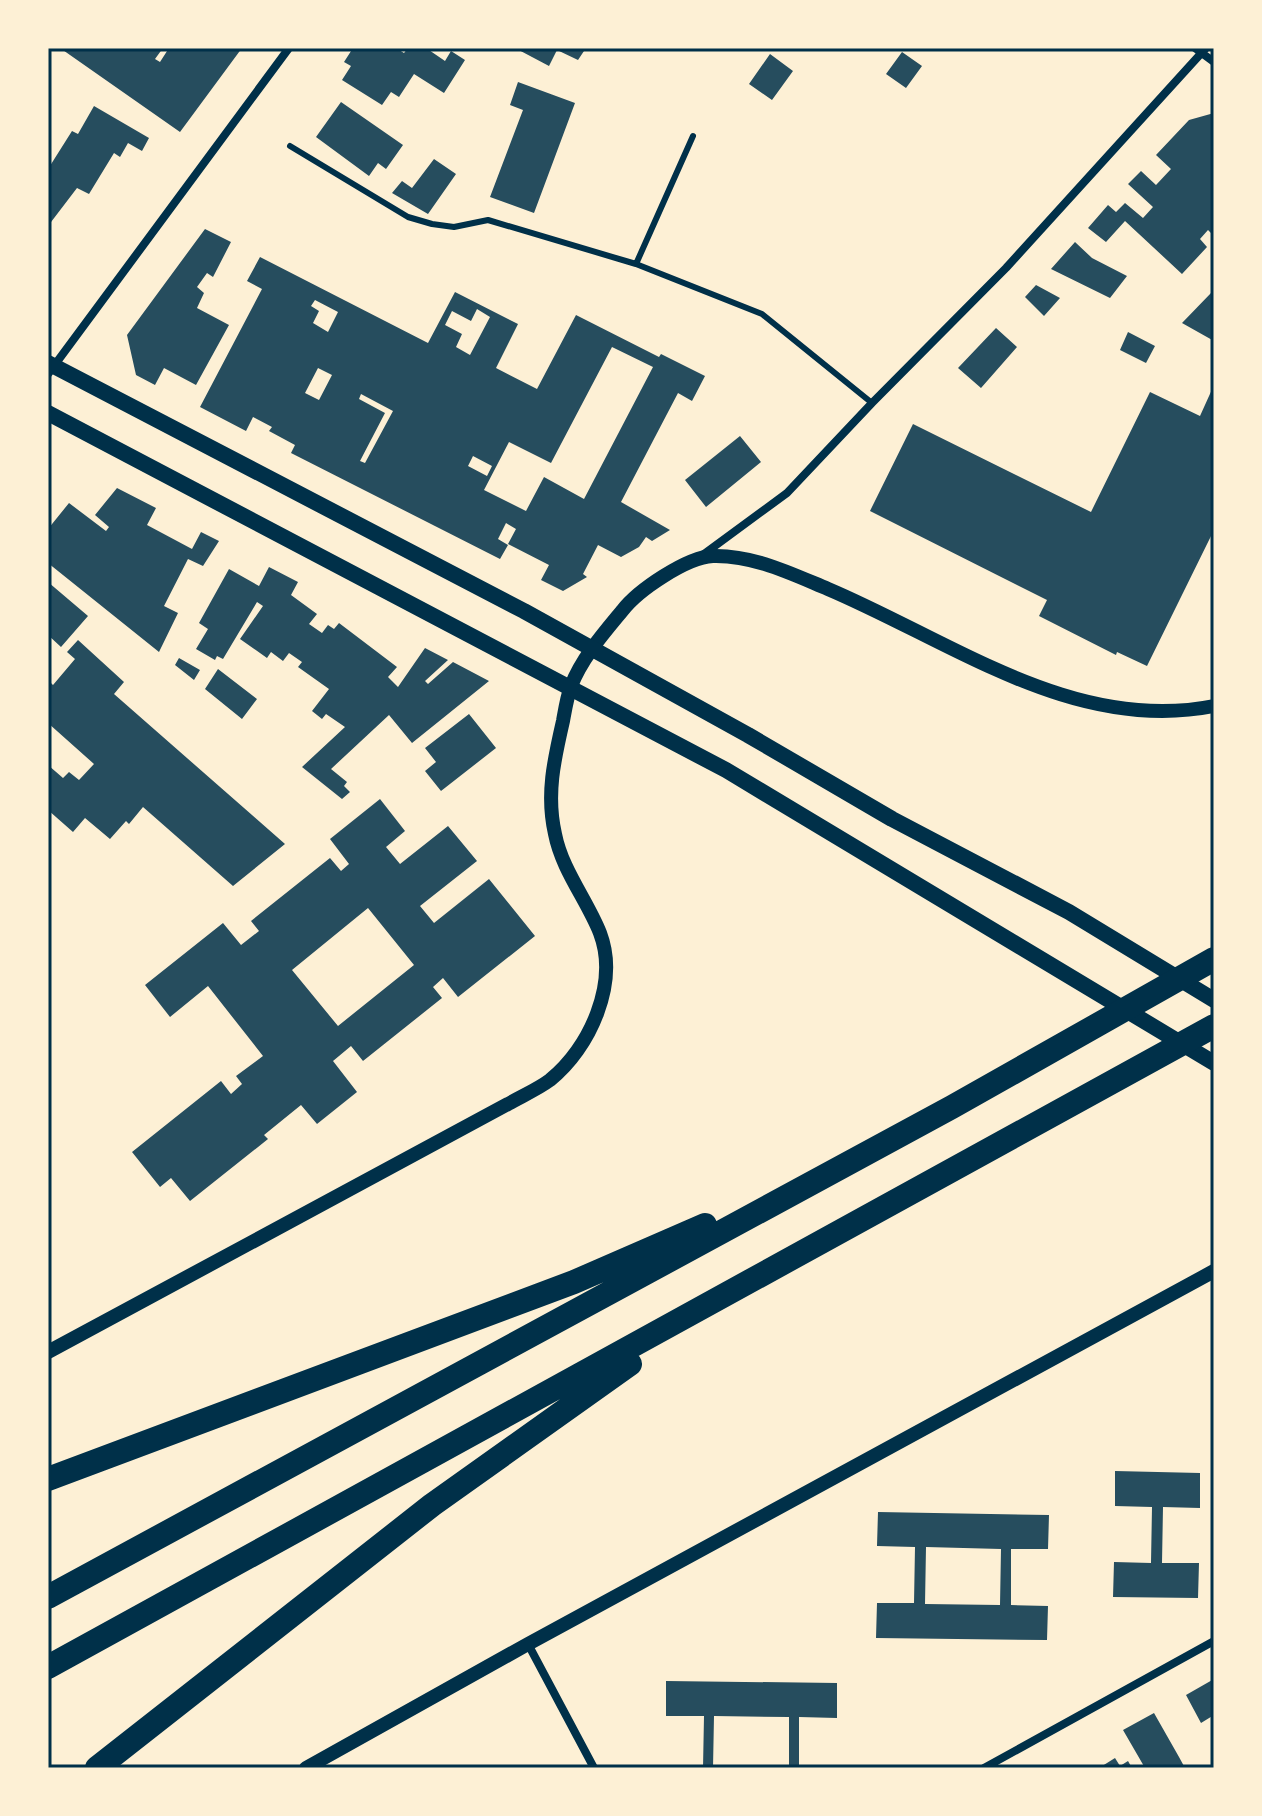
<svg xmlns="http://www.w3.org/2000/svg" width="1262" height="1816" font-family="Mulish,sans-serif">
<rect width="100%" height="100%" fill="#fdf0d5"/>
<path fill="#264d5e" fill-rule="evenodd" d="M60 48H163L155 59 160 62 169 48H242L180 132Z
M353 48H396L404 53 408 48H426L445 61 451 51 465 60 444 93 414 74 399 97 391 92 382 105 342 80 351 66 344 62Z
M515 48H586L578 60 557 50 549 66Z
M902 52 922 66 906 88 886 74Z
M770 54 793 71 772 100 749 84Z
M518 82 575 103 534 213 490 197 523 110 510 105Z
M341 102 403 145 386 169 378 163 369 176 316 137Z
M94 106 149 138 142 151 128 143 120 157 114 153 89 194 77 188 48 226V169L72 131 78 134Z
M1214 113V236L1208 230 1200 239 1207 247 1182 274 1125 221 1106 242 1088 228 1108 205 1116 212 1125 203 1143 218 1153 207 1128 184 1141 171 1156 185 1171 169 1156 155 1189 120Z
M434 159 456 174 428 214 392 193 402 181 412 188Z
M205 229 231 242 213 277 207 273 197 287 204 293 197 308 229 325 196 385 164 368 155 385 136 375 127 335Z
M1075 242 1092 258 1127 276 1110 298 1051 269Z
M260 257 428 343 455 292 518 324 496 368 537 389 576 315 659 357 661 354 705 376 692 401 678 393 621 502 670 530 652 541 646 537 639 547 621 557 598 545 583 574 587 577 563 591 541 580 549 565 508 544 516 529 506 523 498 539 508 545 500 559 291 453 295 445 269 431 272 427 253 417 246 431 200 407 262 289 247 281ZM315 300 338 312 328 332 313 323 319 311 311 306ZM477 309 490 317 470 355 456 347 462 334 445 325 452 311 471 321ZM612 347 653 367 584 499 544 477 526 511 484 490 509 442 551 463ZM318 368 332 375 319 400 305 393ZM361 394 393 411 365 463 360 461 385 413 359 399ZM473 456 492 466 487 476 468 466Z
M1036 285 1060 298 1044 316 1025 297Z
M1211 293 1214 295V341L1182 323Z
M996 328 1017 347 981 388 958 368Z
M1128 332 1155 346 1146 363 1120 350Z
M1214 385V535L1212 534 1147 666 1117 652 1116 655 1039 616 1047 600 870 511 913 424 1091 512 1150 392 1200 416Z
M740 436 761 462 706 507 685 480Z
M117 488 156 508 147 525 192 549 201 532 219 541 203 566 188 559 164 606 178 613 159 652 48 563V529L69 503 106 531 109 527 95 515Z
M269 567 298 582 291 595 317 614 309 624 322 633 328 625 334 629 339 623 397 667 388 677 398 687 425 648 448 660 425 681 428 684 453 662 489 681 412 743 389 715 331 769 347 782 344 786 350 792 342 799 302 767 345 727 326 714 322 719 312 711 329 689 298 667 302 662 289 653 283 661 271 652 267 658 240 639 263 606 257 602 223 659 217 656 215 660 196 649 208 629 199 623 229 569 259 586Z
M48 582 88 616 61 647 48 635Z
M78 640 124 682 114 694 285 844 233 886 143 807 129 824 126 821 110 839 85 818 73 832 48 810V765L63 778 69 772 79 780 94 764 48 723V680L53 685 75 659 67 652Z
M179 658 200 670 194 680 175 665Z
M218 669 257 699 242 719 205 689Z
M469 714 496 748 441 791 425 771 436 762 425 748Z
M380 799 405 831 386 847 400 864 448 826 477 861 420 906 434 923 489 879 535 936 458 997 443 978 433 987 442 998 363 1061 351 1046 333 1061 357 1092 317 1124 301 1105 264 1135 268 1139 190 1201 171 1178 160 1187 132 1152 221 1081 231 1094 242 1084 236 1076 263 1056 208 986 170 1017 145 985 223 923 241 945 259 931 251 921 330 858 341 871 349 864 330 839ZM368 908 414 965 338 1026 292 970Z
M1115 1471 1200 1473V1508L1163 1507 1162 1563H1199L1198 1598 1113 1597 1114 1562 1151 1563 1152 1507 1115 1506Z
M878 1512 1049 1515 1048 1549H1011V1605L1048 1606 1047 1640 876 1638 877 1603H914L915 1547 877 1546ZM926 1547 1001 1549 1000 1605 925 1604Z
M1214 1679V1715L1201 1723 1186 1695Z
M666 1681 837 1683V1718L799 1717V1768H789V1717L714 1716 713 1768H703L704 1716H666Z
M1154 1713 1179 1757 1185 1768H1145L1123 1730Z
M1115 1758 1120 1766 1128 1761 1132 1768H1099Z"/>
<g fill="none" stroke-linecap="round" stroke-linejoin="round">
<path stroke="#003049" stroke-width="6" d="M290 146 408 217 432 224 454 227 488 220 636 264 762 314 872 403
M636 264 693 136"/>
<path stroke="#003049" stroke-width="8" d="M1195 48 1214 62
M48 374 289 48
M704 554 787 493 872 403 1006 268 1206 48
M528 1644 594 1768
M984 1768 1214 1641"/>
<path stroke="#003049" stroke-width="14" d="M48 1352 508 1104C522 1096 538 1089 550 1080 590 1048 619 983 600 933 587 900 562 870 555 834 546 795 554 760 563 721 565 710 567 697 571 686 582 658 603 634 622 611 638 590 687 557 713 556 754 555 792 574 828 589 951 641 1074 734 1214 706
M306 1768 528 1644 1214 1271"/>
<path stroke="#003049" stroke-width="16" d="M48 363 524 611 748 735 892 819 1069 912 1214 1000
M48 413 726 770 1214 1063"/>
<path stroke="#003049" stroke-width="24" d="M48 1479 574 1282 705 1225
M48 1597 952 1107 1214 959
M48 1667 1214 1026
M97 1768 432 1505 630 1364"/>
</g>
<rect width="1262" height="1816" fill="none" stroke="#fdf0d5" stroke-width="100"/>
<rect x="50" y="50" width="1162" height="1716" fill="none" stroke="#003049" stroke-width="3"/>
</svg>
